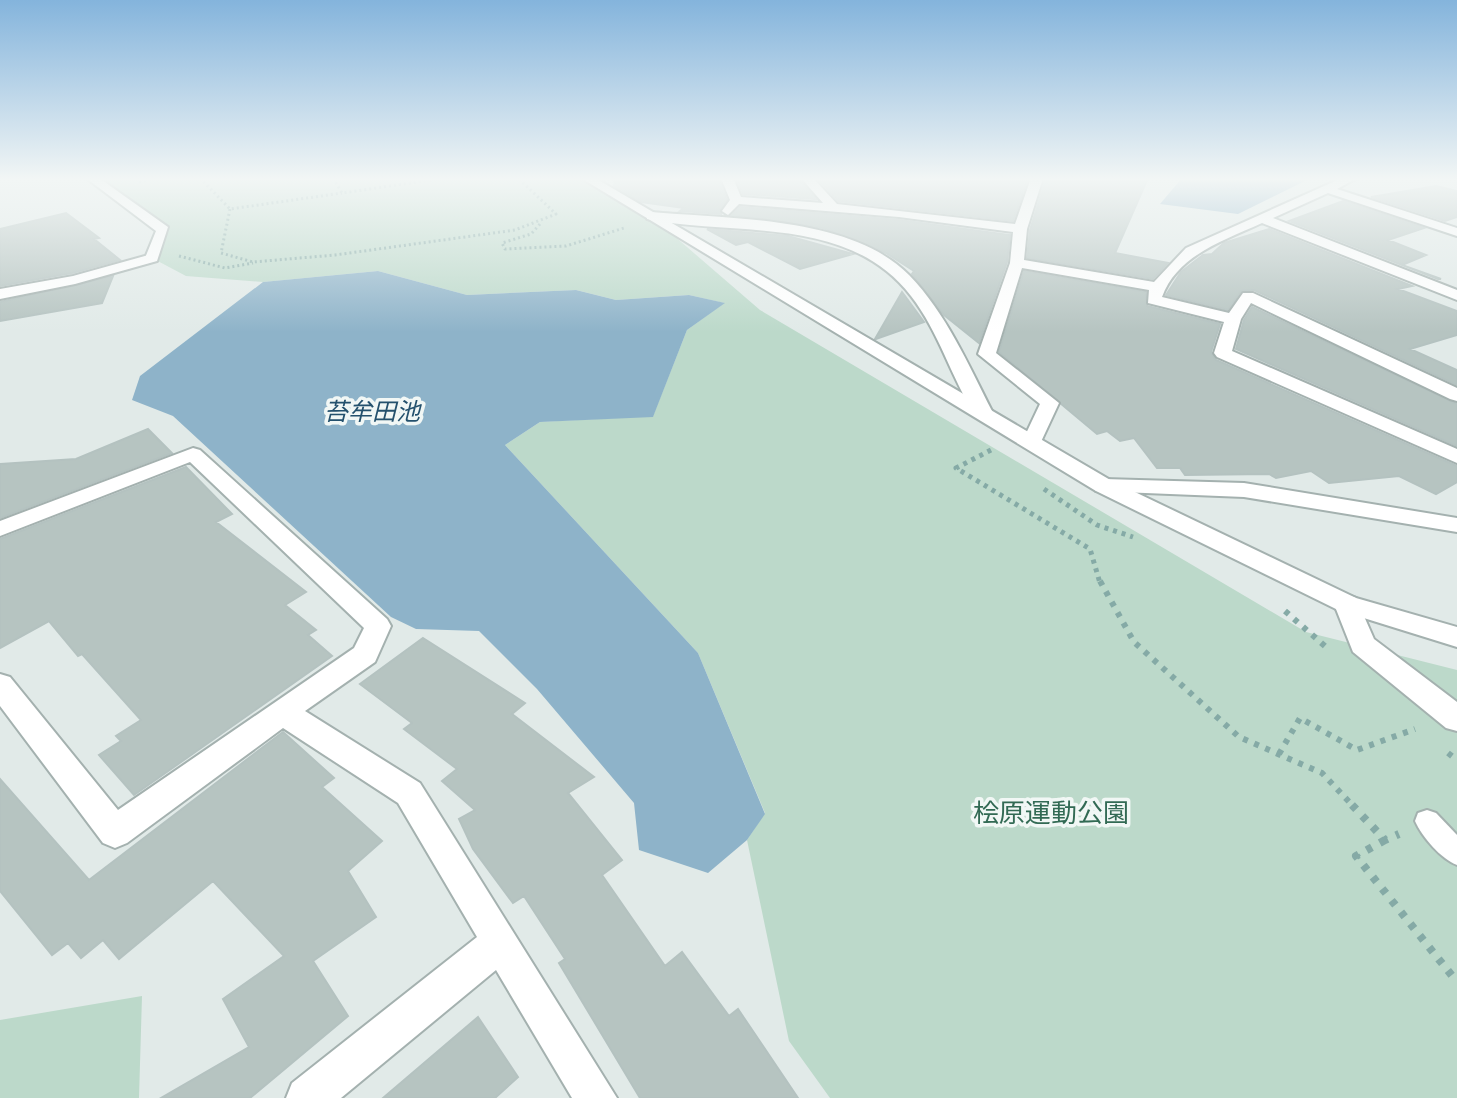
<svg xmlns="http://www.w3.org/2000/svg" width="1457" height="1098" font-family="Jost,'Noto Sans JP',sans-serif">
<rect width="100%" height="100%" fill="#e1eae8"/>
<path fill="#bcd9ca" d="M92 178H595L651 216 760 310 1306 632 1457 670V1098H830L789 1041 747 840 765 813 698 653 505 445 540 422 653 416 687 330 724 303 689 295 616 300 576 290 467 295 378 271 263 282 186 276 152 258 158 224Z
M142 996 139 1098H0V1020Z"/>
<path fill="#8eb3c9" d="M1182 178H1311L1238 214 1160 204Z
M378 271 467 295 576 290 616 300 689 295 725 303 687 330 653 417 540 422 505 445 698 653 765 814 747 840 708 873 639 850 634 803 537 689 479 631 416 629 391 617 173 416 132 400 140 376 263 282Z"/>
<path fill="#b6c4c1" stroke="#b4c2c0" stroke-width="2" d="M615 178H718L727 200 720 209 721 214 680 211 684 208 641 202 614 186Z
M736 178H798L816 199 743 194Z
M861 178 925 180 1028 178 1013 221 838 201 818 179Z
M1046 178H1148L1115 253 1168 263 1153 279 1027 258 1030 230Z
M1436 186 1457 191V217L1445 221 1371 197Z
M1343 201 1424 228 1388 240 1426 255 1402 265 1441 279H1438L1289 221Z
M740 207 899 220 1010 235 1007 262 979 343 944 315 912 274 914 271 886 253 823 228 732 215Z
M66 213 99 238 94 239 120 260 72 273 0 286V229Z
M707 229 788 236 853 254 800 269 748 242 736 245Z
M1269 229 1412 286 1398 289 1457 311V335L1410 349 1457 370V385L1254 290 1241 291 1228 310 1166 295 1181 272 1203 255 1212 254 1224 243Z
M1024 271 1146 292 1147 306 1220 324 1211 352 1216 360 1457 466V482L1436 494 1399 476 1329 483 1311 471 1276 478 1269 474 1185 475 1180 468H1157L1134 438 1120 441 1107 431 1097 434 999 352Z
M113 276 102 303 0 321V302Z
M902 292 924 322 876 339H875Z
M1252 307 1457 404V446L1236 349 1244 320Z
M148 429 172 453 0 518V464L76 459Z
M186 467 232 514 216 522 306 592 285 605 316 630 308 635 332 656 134 795 99 755 121 741 116 736 141 720 82 654 78 656 49 621 0 648V539Z
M423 638 525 703 512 714 594 777 568 793 622 860 602 875 665 966 682 952 729 1016 738 1009 798 1098H640L559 963 565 959 524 896 513 903 473 849 459 819 475 810 442 781 457 769 404 729 412 723 360 684Z
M283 732 334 778 322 787 382 841 348 871 376 917 313 961 348 1016 250 1098H161L249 1047 223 999 284 956 213 881 119 959 103 940 81 958 68 943 52 955 0 891V779L89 880Z
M478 1017 518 1077 495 1098H383Z"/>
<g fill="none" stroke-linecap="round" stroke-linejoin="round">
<defs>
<path id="service" d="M1427 810 1436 813 1457 835V865C1441 859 1422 837 1415 821L1418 813Z"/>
<path id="minor" d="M721 178H733L741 197 823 203 801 178H813L837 204 1015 224 1031 178H1043L1027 229 1024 260 1154 282 1186 248 1342 178H1357L1337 189 1457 228V236L1328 193 1273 218 1457 290V300L1262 223C1225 240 1177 255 1162 297L1229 313 1243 293H1253L1457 388V401L1450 399 1251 303 1241 319 1232 351 1457 449V463L1217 357 1214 353 1224 322 1148 303 1149 290 1022 268 996 353 1059 403 1039 446H1025L1022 442 1040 404 978 354 1010 263 1013 232 899 217 739 204 728 215 722 211 730 200Z
M651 212C728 219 851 216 909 275 946 313 968 364 992 411L982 417 975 415C951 377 939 332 911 296 848 214 735 237 647 219V213Z
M152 254 157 255V261L75 284 0 299V289L73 276Z
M193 448 200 450 387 619 391 626 375 662 305 711 420 783 617 1098H572L496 970 341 1098H286L292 1083 477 937 398 803 283 728 127 843 115 848 103 843 0 706V674L10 677 118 810 354 648 364 628 190 462 0 536V521Z
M1104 479 1244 483 1457 518V532L1244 497 1096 491 1093 486Z
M1347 595 1356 598 1374 639 1457 702V731L1446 728 1353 652 1334 604 1338 598Z"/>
<path id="tertiary" d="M86 178H99L168 227 157 261 145 258 156 231Z
M581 178H595L1112 481 1356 598 1457 627V647L1338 610 1096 491Z"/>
</defs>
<use href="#service" stroke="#a4b1af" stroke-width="4"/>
<use href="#minor" stroke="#a4b1af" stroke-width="4"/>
<use href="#tertiary" stroke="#a4b1af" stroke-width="4"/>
<path stroke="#85aaa6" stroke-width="3" stroke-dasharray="2 3" stroke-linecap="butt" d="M200 178 230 209 342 193
M333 178 342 193 444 178
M139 182 159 178
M230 209 221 253 253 262 335 255 515 230 556 214 518 178
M540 224 531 234 502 243 505 249 566 246 624 228
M179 256 225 268 253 263"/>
<path stroke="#85aaa6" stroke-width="5" stroke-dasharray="4 5" stroke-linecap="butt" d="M991 450 956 468 1090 549 1100 583
M1044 489 1097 525 1133 537"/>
<path stroke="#85aaa6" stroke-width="6" stroke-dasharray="5 7" stroke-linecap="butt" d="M1100 581 1134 642 1239 737 1322 773 1354 807
M1285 611 1326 647
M1448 753 1457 760
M1279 754 1300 718 1357 750 1415 729"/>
<path stroke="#85aaa6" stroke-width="8" stroke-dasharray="6 9" stroke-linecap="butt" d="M1352 805 1385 840 1399 834
M1385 840 1356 856 1457 982"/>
<use href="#service" fill="#fff" fill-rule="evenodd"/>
<use href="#minor" fill="#fff" fill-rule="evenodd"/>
<use href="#tertiary" fill="#fff" fill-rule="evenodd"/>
</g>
<linearGradient id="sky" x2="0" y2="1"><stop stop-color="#84b4dc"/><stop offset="0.54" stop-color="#f2f6f5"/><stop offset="1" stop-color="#f2f6f5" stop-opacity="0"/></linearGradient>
<rect width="1457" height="332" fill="url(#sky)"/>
<g text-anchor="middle" stroke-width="7" stroke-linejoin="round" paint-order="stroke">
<g font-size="24" font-style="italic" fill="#24516d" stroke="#f1f7f5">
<text x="372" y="420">苔牟田池</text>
</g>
<g font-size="26" fill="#326a54" stroke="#f1f7f5">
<text x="1051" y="822">桧原運動公園</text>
</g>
</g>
</svg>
